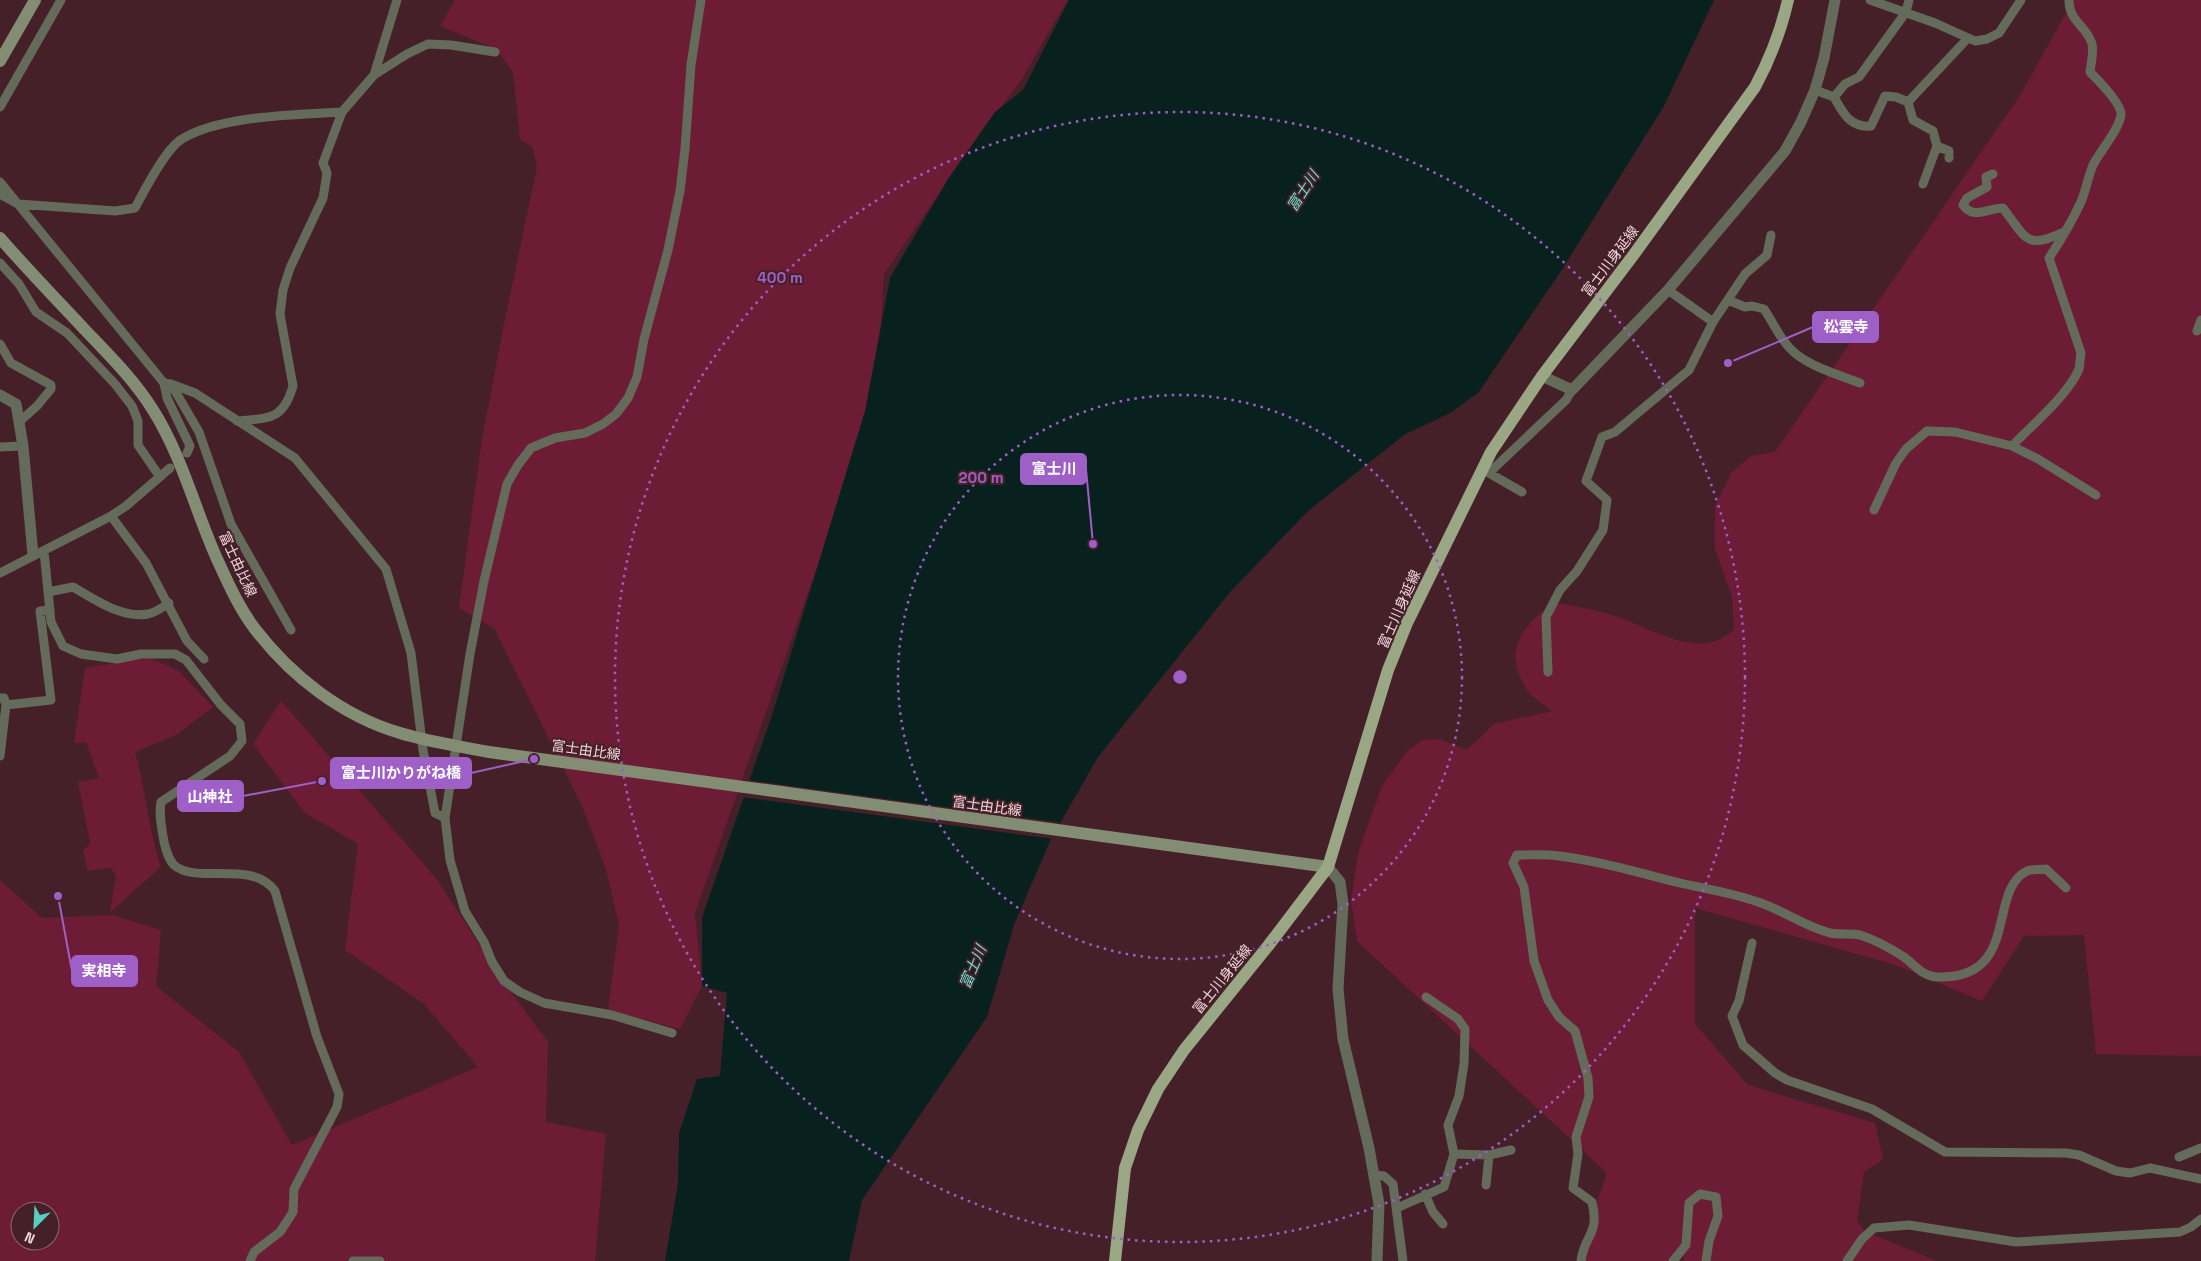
<svg xmlns="http://www.w3.org/2000/svg" width="2201" height="1261" font-family="'Space Grotesk','Noto Sans JP',sans-serif">
<rect width="100%" height="100%" fill="#462029"/>
<path fill="#6d1c35" fill-rule="evenodd" d="M455 0H1067L1022 79 970 148 884 274 876 400 695 913 702 986 680 1029 608 1010 619 925 606 869 583 808 494 628 459 608 481 445 502 334 537 167 533 148 520 139 513 72 496 49 440 26Z
M2073 0H2201V1056L2096 1054 2084 935 2024 936 1982 1001 1896 965 1695 908V1024L1748 1085 1875 1123 1883 1159 1864 1172 1857 1220 1864 1231 1937 1261H1684L1683 1255 1673 1261H1577L1607 1173 1357 941 1351 901 1358 853 1382 786 1408 750 1423 740 1439 739 1467 750 1494 724 1552 711C1545 705 1537 701 1530 694 1527 691 1525 685 1522 681 1504 647 1526 622 1554 603 1577 606 1598 610 1621 618 1654 630 1703 662 1734 629L1732 597 1715 549V506L1732 472 1751 456 1775 452 2021 94Z
M148 657 179 671 213 707 176 735 135 752C146 790 148 829 161 867L110 912 116 877 111 868 88 871 83 851 90 843 78 782 99 778 86 742 74 743 85 668Z
M281 701 436 878 504 983 548 1042 546 1122 606 1134 595 1261H0V880L42 918 112 915 161 930 156 986 239 1052 292 1145 478 1067 423 1003 345 950 358 844 305 813 253 744ZM20 1211H50V1241H20Z"/>
<path fill="#08211e" d="M1069 0H1714L1664 106 1561 271 1478 393 1450 413 1404 435 1308 511 1231 591 1098 757 1051 839 1014 925 987 1017 862 1200 849 1261H665L678 1183 679 1133 697 1079 720 1076 727 993 702 986V918L774 709 865 411 890 278 948 179 995 112 1023 90Z"/>
<path fill="#462029" d="M747 780 1063 823 1054 839 742 797Z"/>
<g fill="none" stroke-linecap="round" stroke-linejoin="round">
<path stroke="#646b5a" stroke-width="9" d="M1870 0 1935 23 1975 41 1987 39 1999 33 2021 0
M374 75 397 0
M1815 90 1834 97C1843 113 1850 128 1871 126L1885 96 1896 97 1908 102 1913 120 1933 131 1937 146 1949 151V158
M1834 97 1845 84 1859 77 1906 12 1909 0
M1908 102 1968 38
M0 107 61 0
M1993 174 1986 177 1987 187 1967 198 1963 205C1974 220 1988 208 2003 208 2027 240 2026 250 2066 231
M0 182 164 383 167 398 190 446 187 453
M1923 184 1937 146
M0 194 18 204 115 211 135 208C144 191 166 148 182 139 222 115 296 115 342 112
M0 263 19 284 36 312 67 333 115 384 132 406 138 421V445L160 477
M1728 300 1745 307 1752 306 1764 309C1774 324 1782 343 1796 354 1814 368 1839 375 1860 383
M1713 322 1745 274 1767 255 1771 235
M2197 331 2201 320
M0 344 11 363 51 385V389L37 406 19 422
M164 383 171 384 195 393 295 458 386 569 411 653 423 750 435 813 445 818
M171 384 199 432 231 524 291 630
M237 421C268 418 283 421 293 386L280 314 283 290 290 268 323 198 327 173 323 163 342 112 374 75 407 54 428 44 451 45 495 52
M2012 446C2031 426 2069 394 2079 369 2080 364 2080 358 2081 353L2049 258C2061 240 2072 221 2081 202 2086 190 2088 177 2093 165 2100 151 2119 130 2121 115 2122 104 2098 80 2090 72 2091 63 2094 53 2092 44 2087 26 2069 22 2069 0
M0 447 23 446
M1522 492 1489 473 1566 400 1572 390
M1874 510 1896 463 1906 449 1927 431 1955 432 2012 446 2038 459 2096 495
M111 516 146 563 187 641 204 659
M44 551 51 622 63 646 81 654 117 659 141 654H175L186 660 221 705 240 724 242 741 230 756 161 802C159 814 161 824 163 836 164 844 168 859 174 865 196 885 252 859 275 891L317 1037 339 1094 337 1107 294 1189 293 1212 280 1232 254 1252 250 1261
M0 573 111 516 126 506 170 468
M48 592 73 587C94 599 122 619 148 614 155 613 163 607 169 603
M1548 672 1546 617 1560 590 1577 571 1603 530 1607 500 1586 481 1602 437 1615 432 1689 370 1713 322 1668 290
M0 698H4L6 705
M0 756 6 705 51 700 40 611 50 610
M1752 943 1739 1001 1732 1016 1743 1045 1775 1073 1787 1080 1872 1109 1945 1152 2066 1153 2079 1155 2116 1171 2130 1173 2150 1168 2201 1179
M672 1033 612 1015 544 1003 520 992 504 981 492 962 484 942 465 911 450 860 445 818 470 654 484 581 507 484 518 465 531 448 555 438 585 433 603 424 616 414 628 398 637 377 644 339 668 250 680 191 685 149 691 65 701 0
M1454 1154 1489 1155 1511 1150
M2179 1157 2201 1148
M1374 1175 1384 1176 1393 1184 1403 1261
M1486 1185 1489 1155
M1425 1194 1433 1212 1443 1224
M1397 1208 1444 1187 1454 1154 1448 1125 1459 1096 1464 1064 1465 1029 1458 1019 1426 997
M353 1261H380
M1581 1261C1584 1235 1600 1235 1592 1202L1573 1188 1578 1154 1576 1137 1589 1097 1588 1078 1575 1031 1559 1017 1548 1000 1534 961 1524 887 1513 863 1517 855C1531 855 1545 854 1559 856 1600 861 1640 873 1680 883 1706 889 1733 893 1758 902 1783 910 1803 926 1830 933 1840 935 1851 933 1860 935 1876 940 1890 948 1904 957 1914 964 1922 976 1936 977 2022 980 1986 891 2027 871 2032 869 2041 870 2046 869L2066 888
M1673 1261 1686 1245 1689 1203 1700 1194 1716 1197 1718 1216 1709 1241 1706 1261
M1847 1261 1862 1239 1874 1228 1909 1225 2016 1242 2180 1232 2191 1227 2201 1219"/>
<path stroke="#646b5a" stroke-width="11" d="M1542 376 1572 390 1668 290 1785 151 1801 122 1815 90 1824 58 1835 0
M0 395 16 404 23 446 33 555
M1328 867 1340 882 1343 904 1338 989 1343 1039 1369 1148 1379 1204 1377 1261"/>
<path stroke="#828d73" stroke-width="12" d="M0 61 35 0
M0 238C28 270 58 301 87 332 111 357 135 381 153 410 182 456 195 510 217 559 228 583 239 608 255 629 291 676 342 716 400 733 429 742 459 746 489 752L1328 867"/>
<path stroke="#99a785" stroke-width="12" d="M1115 1261 1125 1168 1138 1130 1158 1089 1184 1050 1268 946 1328 867 1388 670 1407 623 1491 452 1542 376 1632 257 1755 87C1770 59 1781 31 1788 0"/>
</g>
<g fill="none" stroke="#9e5fc7" stroke-width="2.5" stroke-dasharray="2.5 5">
<circle cx="1180" cy="677" r="282"/>
<circle cx="1180" cy="677" r="565"/>
</g>
<g text-anchor="middle" stroke-width="4" stroke-linejoin="round" paint-order="stroke">
<g font-size="14" fill="#f0d6db" stroke="#462029">
<text transform="translate(1610 261) rotate(-53)" y="5">富士川身延線</text>
<text transform="translate(238 564) rotate(65)" y="5">富士由比線</text>
<text transform="translate(1399 609) rotate(-66)" y="5">富士川身延線</text>
<text transform="translate(586 750) rotate(8)" y="5">富士由比線</text>
<text transform="translate(987 806) rotate(8)" y="5">富士由比線</text>
<text transform="translate(1222 979) rotate(-51)" y="5">富士川身延線</text>
</g>
<g font-size="15" font-style="italic" fill="#68e1d5" stroke="#462029">
<text transform="translate(1303 191) rotate(-57)" y="5">富士川</text>
<text transform="translate(973 967) rotate(-67)" y="5">富士川</text>
</g>
</g>
<circle cx="1180" cy="677" r="8" fill="#9e5fc7" stroke="#462029" stroke-width="2.5"/>
<g font-size="15" text-anchor="middle" font-weight="bold" fill="#9e5fc7" stroke="#462029" stroke-width="4" stroke-linejoin="round" paint-order="stroke">
<text x="780" y="283">400 m</text>
<text x="981" y="483">200 m</text>
</g>
<path fill="none" stroke="#9e5fc7" stroke-width="2" d="M1728 363L1813 327M1093 544L1086 469M534 759L471 773M322 781L243 796M58 896L72 971"/>
<g fill="#9e5fc7" stroke="#462029" stroke-width="2">
<circle cx="1728" cy="363" r="5"/>
<circle cx="1093" cy="544" r="5"/>
<circle cx="534" cy="759" r="5"/>
<circle cx="322" cy="781" r="5"/>
<circle cx="58" cy="896" r="5"/>
</g>
<g fill="#9e5fc7" stroke="#9e5fc7" stroke-width="2">
<rect x="1813" y="312" width="65" height="30" rx="5"/>
<rect x="1021" y="454" width="65" height="30" rx="5"/>
<rect x="331" y="758" width="140" height="30" rx="5"/>
<rect x="178" y="781" width="65" height="30" rx="5"/>
<rect x="72" y="956" width="65" height="30" rx="5"/>
</g>
<g font-size="15" text-anchor="middle" font-weight="bold" fill="#fff">
<text x="1846" y="332">松雲寺</text>
<text x="1054" y="474">富士川</text>
<text x="401" y="778">富士川かりがね橋</text>
<text x="210" y="802">山神社</text>
<text x="104" y="976">実相寺</text>
</g>
<g transform="translate(35 1226) rotate(204)"><circle r="24" fill="#462029" stroke="#8a6970"/>
<path d="M0-4L9 19L0 12L-9 19Z" fill="#57cec2"/>
<text y="-8" font-size="14" font-weight="bold" text-anchor="middle" fill="#f0d6db">N</text>
</g>
</svg>
